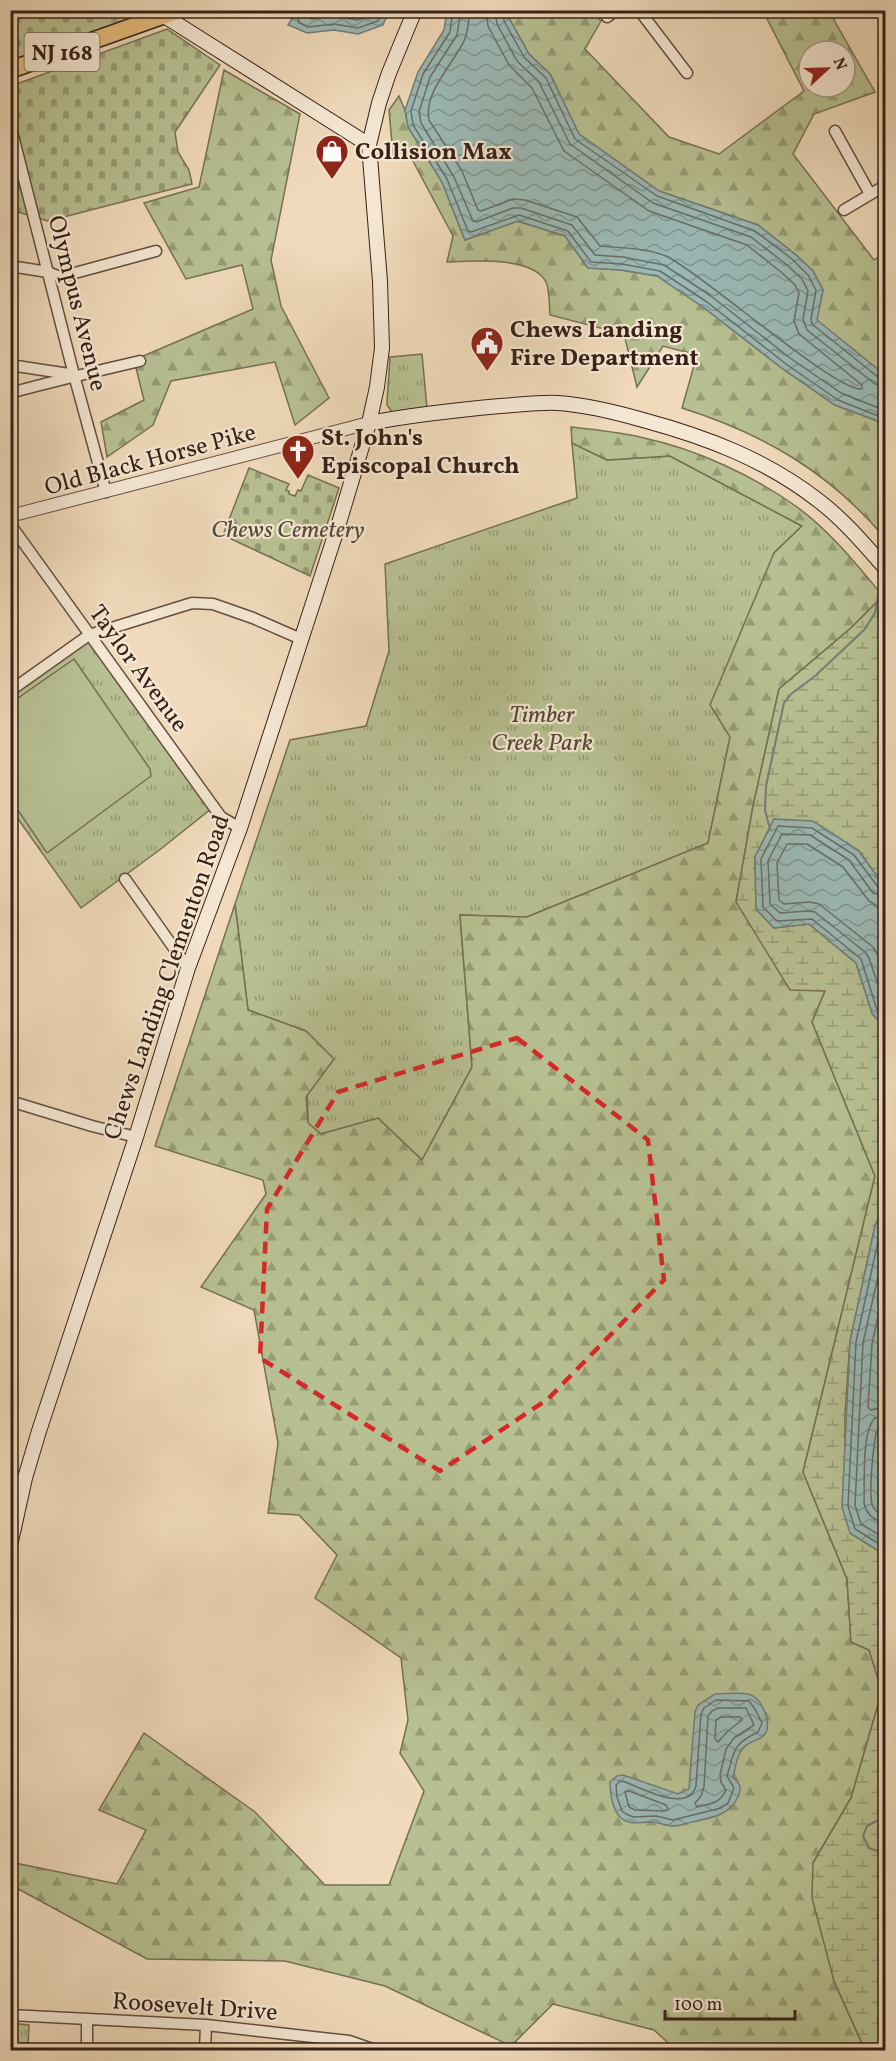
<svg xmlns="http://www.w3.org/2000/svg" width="896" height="2061" font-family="Vollkorn,serif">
<defs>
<pattern id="grass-tufts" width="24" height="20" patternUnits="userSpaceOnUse" patternTransform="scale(1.5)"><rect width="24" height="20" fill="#b7c092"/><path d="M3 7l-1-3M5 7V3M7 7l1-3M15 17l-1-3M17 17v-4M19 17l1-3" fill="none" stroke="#969c76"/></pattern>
<pattern id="forest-firs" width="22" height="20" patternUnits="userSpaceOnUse" patternTransform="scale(1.5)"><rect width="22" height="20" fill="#b7c092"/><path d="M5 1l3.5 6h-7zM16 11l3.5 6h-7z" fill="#969c76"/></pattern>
<pattern id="wetland-marsh" width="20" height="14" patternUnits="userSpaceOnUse" patternTransform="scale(1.5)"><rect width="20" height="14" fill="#b7c092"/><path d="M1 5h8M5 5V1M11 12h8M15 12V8" fill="none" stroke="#969c76"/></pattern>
<pattern id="cemetery-stones" width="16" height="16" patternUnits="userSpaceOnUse" patternTransform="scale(1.5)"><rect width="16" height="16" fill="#b7c092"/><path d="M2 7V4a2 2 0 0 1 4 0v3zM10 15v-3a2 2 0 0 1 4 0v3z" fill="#969c76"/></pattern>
<pattern id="water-waves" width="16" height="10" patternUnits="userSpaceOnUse" patternTransform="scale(1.5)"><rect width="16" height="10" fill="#9bbab7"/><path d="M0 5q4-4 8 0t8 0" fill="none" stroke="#7f9794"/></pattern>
</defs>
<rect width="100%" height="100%" fill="#f0dabb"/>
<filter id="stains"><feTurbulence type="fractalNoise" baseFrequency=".00333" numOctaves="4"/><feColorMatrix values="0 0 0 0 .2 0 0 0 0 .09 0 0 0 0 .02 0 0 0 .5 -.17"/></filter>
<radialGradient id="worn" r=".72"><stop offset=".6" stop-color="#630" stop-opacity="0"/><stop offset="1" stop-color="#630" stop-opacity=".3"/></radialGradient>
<path fill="url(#grass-tufts)" stroke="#767054" stroke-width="1.5" d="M422 354 427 408 392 412 387 405V402L390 357Z
M572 443 607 460 670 456 802 526 774 553 730 737 708 843 527 917 460 915 472 1067 422 1160 378 1118 321 1134 308 1123 306 1031 248 1010 235 904 290 740 366 726 389 651 385 564 577 498Z
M89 635 212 808 162 848 81 908 11 809 10 691Z
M10 2023 29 2025 28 2050H11Z"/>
<path fill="url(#forest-firs)" stroke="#767054" stroke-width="1.5" fill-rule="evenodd" d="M509 11H591L601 21 585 49 669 137 719 154 804 91 763 11H837L834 20 875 92 814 114 793 154 874 260 885 252V375L816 320 823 290 813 271 796 255 758 225 659 191 579 134 550 74 529 54 509 18ZM809 51H845V87H809Z
M224 70 300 114 271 260 281 306 329 398 295 425 275 362 171 381 153 425 107 457 101 422 144 400 134 360 253 309 242 265 186 279 144 203 199 187Z
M399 96 405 110 408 127 442 182 465 240 517 221 565 236 588 268 621 270 657 276 703 307 783 369 835 405 875 420 885 427V538C829 472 764 434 682 408L697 355 663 346 637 387 624 334 550 315C549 305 550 291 546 282 533 256 472 261 447 262L453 236 407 150 393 155 389 110Z
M571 427C595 430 620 432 644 438 696 449 754 476 797 507 830 531 857 565 883 596L851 628 779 689 753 806 736 902 825 991 812 1022 875 1176 803 1472 847 1579 851 1642 869 1650 882 1691 851 1798 813 1863 834 1981 865 2050H676L654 2030 553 2004 511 2046 385 1986 285 1961 147 1959 11 1885 10 1862 117 1884 146 1830 99 1810 144 1733 255 1812 325 1885H389L424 1791 400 1753 408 1720 401 1658 315 1598 337 1555 299 1515 268 1513 278 1443 254 1310 201 1287 266 1194 263 1180 155 1146 235 904 248 1010 306 1031 334 1059 306 1097 308 1123 321 1134 378 1118 422 1160 472 1067 460 915 527 917 708 843 730 737 710 705 774 553 802 526 670 456 607 460 572 443Z"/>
<path fill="url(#wetland-marsh)" stroke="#767054" stroke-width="1.5" d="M883 596 886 598 885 887 858 850 774 819 755 857 756 909 774 928 809 924 856 963 872 1013 885 1029V1204L875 1226 850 1341 845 1414V1460L850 1533 885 1555V2050H865L834 1981 812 1898 813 1863 851 1798 882 1691 869 1650 851 1642 847 1579 803 1472 875 1176 812 1022 825 991 790 990 736 902 753 806 779 689 851 628Z
M885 1409V1511L878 1504 880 1450Z"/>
<path fill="url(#cemetery-stones)" stroke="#767054" stroke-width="1.5" d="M156 10 11 70 10 11Z
M167 29 220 65 175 132 178 152 189 170 192 184 48 221 11 210V86Z
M249 468 289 484 286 490 289 491V494L295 496 298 490 301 491 308 475 339 488 310 576 223 535Z"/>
<path fill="#b7c092" stroke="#767054" stroke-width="1.5" d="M74 659 150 769 151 776 47 853 11 800V703Z"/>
<path fill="url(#water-waves)" stroke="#737d77" stroke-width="1.5" d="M297 10H389V11L383 25 358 34 334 30 307 33 288 25Z
M447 11H509V18L529 54 550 74 579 134 659 191 758 225 796 255 813 271 823 290 817 320 885 375V427L875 420 835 405 783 369 703 307 657 276 621 270 588 268 565 236 518 221 465 240 442 182 408 127 405 110 418 72 444 30Z
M774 819 813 821 858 850 885 887V1029L872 1013 856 963 809 924 774 928 756 909 755 857Z
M885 1204 886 1409 880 1450 878 1503 885 1511V1555L850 1533 842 1507 850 1341 875 1226Z
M715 1694C725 1694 738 1692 748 1694 762 1697 772 1723 765 1734 761 1740 754 1740 748 1744 737 1750 736 1766 733 1777 740 1783 742 1788 738 1797 729 1816 710 1818 692 1822 686 1823 680 1826 673 1826 666 1826 658 1822 651 1822 639 1822 629 1826 620 1817 612 1809 610 1792 610 1782L617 1776 623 1775 678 1794 689 1789 695 1712 698 1705Z"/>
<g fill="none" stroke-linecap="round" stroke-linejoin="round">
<path stroke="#686e66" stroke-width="1.5" d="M301 10 298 22 308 27 334 24 358 28 378 21 382 10
M309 10V17L311 19 334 16 357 20 372 16 374 10
M453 10 450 32 423 74 411 111 413 125 447 179 468 231 471 232 519 215 568 231 591 262 622 264 660 271 707 302 786 364 838 400 886 419
M461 10 457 35 430 77 419 112 421 123 454 177 473 221 476 222 513 208H521L572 225 595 255 623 257 664 265 711 296 790 358 841 393 886 411
M470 10C469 19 468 30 465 39 455 62 423 92 429 120L462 171 478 210 481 211 513 199 525 200 577 217 600 246C620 248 650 248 668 257 705 276 836 392 862 389V385L799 334 794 321 799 293 795 285 781 272 747 245 649 211 564 151 532 88 509 65 488 26 486 10
M495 10 497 24 517 61 539 82 570 144 653 203 751 237 787 265 802 279 808 291 803 319 807 330 875 384 886 386
M503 10 504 21 524 57 546 78 575 139 657 196 755 231 792 259 808 275 816 290 811 319 812 324 879 378 886 379
M886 890 878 887 854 855 812 828 778 826 761 859 763 907 777 921 812 919 861 959 877 1010 886 1020
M886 897 873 893 849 860 810 835 782 834 768 861 770 904 780 913 808 911 815 912 865 952 869 958 886 1008
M886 906H877L869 901 843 867 807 844H787L777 863 779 900 784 904 810 902 819 904 873 947 878 955 886 980
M886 1218 881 1228 856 1342 848 1506 855 1529 886 1548
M886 1241 863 1343 855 1505 861 1524 886 1539
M886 1280 872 1344 868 1407 871 1410 886 1406
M886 1415 875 1418C861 1432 865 1483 864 1503 866 1514 875 1522 886 1522
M886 1423 880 1424C873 1432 869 1492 872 1504 873 1510 880 1514 886 1515
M716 1700 749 1701 755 1709 762 1723 758 1732C732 1745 735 1749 727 1776L734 1788 728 1803 721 1808 673 1820 656 1816 633 1817 626 1814 622 1811 617 1797 616 1785 619 1782 623 1781C641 1788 688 1814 696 1786L701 1714 704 1708Z
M718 1708H746L754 1725 734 1738 726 1749 720 1775 721 1782 726 1790C721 1803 710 1804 697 1807L695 1803 701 1796 704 1787 708 1716 712 1711Z
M721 1717H740L742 1720 728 1731 718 1742 715 1739 716 1720Z
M629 1791 666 1805 668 1809 665 1811 635 1810 629 1807 625 1792Z"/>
<path stroke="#737d77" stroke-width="2" d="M770 829 765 810 766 786 784 703 791 694 815 676 864 630 875 613 880 587 886 580
M886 1816 867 1826 863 1836 869 1848 886 1854"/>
<defs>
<path id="minor" d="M639 10 687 73
M885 10 886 12
M607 17 616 10
M10 124 74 375 106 492
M835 131 870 194
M844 210 886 185
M10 266 48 272 60 277 156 251
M10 365 69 374
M10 393C54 381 97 371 140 361
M10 524 221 817 240 828
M10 691 89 635 192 603 213 604 253 618 301 639
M125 879 188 968
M10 1101 92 1126 136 1137
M10 2015 206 2025 349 2041 375 2050
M87 2019V2050
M205 2050 206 2025"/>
<path id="tertiary" d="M10 516 369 423"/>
<path id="secondary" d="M158 12 369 145
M369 423C412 415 456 410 500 406 519 405 538 402 558 403 587 405 615 412 643 420 706 437 767 460 819 501 844 520 865 545 886 569
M10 1546 25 1478 39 1431 136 1137 188 968 240 828 339 523 369 423 377 387 382 348 380 281 369 145 379 103 389 73 415 10"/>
<path id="primary" d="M10 70 179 10"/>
</defs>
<use href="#minor" stroke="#644f3f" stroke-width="13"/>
<use href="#tertiary" stroke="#644f3f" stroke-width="14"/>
<use href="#secondary" stroke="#362116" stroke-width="16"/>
<use href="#primary" stroke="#362116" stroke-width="19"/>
<use href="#minor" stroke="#f5e7d3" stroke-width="10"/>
<use href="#tertiary" stroke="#f5e7d3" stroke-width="12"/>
<use href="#secondary" stroke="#f5e7d3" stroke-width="14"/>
<use href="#primary" stroke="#e8bd7e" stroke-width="16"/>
</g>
<path fill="none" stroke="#d62828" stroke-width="4.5" stroke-dasharray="12 8" stroke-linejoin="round" d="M517 1038 648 1140 664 1280 548 1399 440 1471 260 1358 267 1209 338 1092Z"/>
<defs>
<symbol id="shop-pin" viewBox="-11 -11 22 30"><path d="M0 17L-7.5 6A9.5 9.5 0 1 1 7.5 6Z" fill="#8f2418" stroke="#f5e7d3"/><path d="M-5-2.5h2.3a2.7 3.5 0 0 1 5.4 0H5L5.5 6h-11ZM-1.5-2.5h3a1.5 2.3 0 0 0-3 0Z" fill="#fff"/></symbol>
<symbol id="civic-pin" viewBox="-11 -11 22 30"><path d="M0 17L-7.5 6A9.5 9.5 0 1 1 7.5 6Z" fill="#8f2418" stroke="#f5e7d3"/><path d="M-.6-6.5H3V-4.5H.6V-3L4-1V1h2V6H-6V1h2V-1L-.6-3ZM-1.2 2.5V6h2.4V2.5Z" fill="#fff"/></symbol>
<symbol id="church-pin" viewBox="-11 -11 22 30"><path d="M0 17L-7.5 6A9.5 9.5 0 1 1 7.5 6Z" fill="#8f2418" stroke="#f5e7d3"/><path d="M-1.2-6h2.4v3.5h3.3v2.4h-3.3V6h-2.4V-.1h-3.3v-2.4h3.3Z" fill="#fff"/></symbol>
</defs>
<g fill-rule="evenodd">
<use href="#shop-pin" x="313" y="132" width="38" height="52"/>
<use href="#civic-pin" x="468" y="324" width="38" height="52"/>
<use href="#church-pin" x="279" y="432" width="38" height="52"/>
</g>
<g text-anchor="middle" stroke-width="4.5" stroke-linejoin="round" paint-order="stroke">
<rect fill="#f5e7d3" stroke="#6f5c4f" stroke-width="1.5" x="24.5" y="33" width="75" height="38" rx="4.5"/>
<g font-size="22" font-weight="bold" fill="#362116">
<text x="62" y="60">NJ 168</text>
</g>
<g font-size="24" font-weight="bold" fill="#362116" stroke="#f5e7d3" text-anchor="start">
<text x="355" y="159">Collision Max</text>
<text x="510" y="337">Chews Landing<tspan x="510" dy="28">Fire Department</tspan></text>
<text x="321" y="445">St. John's<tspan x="321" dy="28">Episcopal Church</tspan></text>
</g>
<g font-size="24" fill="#362116" stroke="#f5e7d3">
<text transform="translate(78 303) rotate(76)" y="8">Olympus Avenue</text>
<text transform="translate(150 459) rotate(-15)" y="8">Old Black Horse Pike</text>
<text transform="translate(139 668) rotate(54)" y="8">Taylor Avenue</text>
<text transform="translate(166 977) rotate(-71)" y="8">Chews Landing Clementon Road</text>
<text transform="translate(195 2006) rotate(4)" y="8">Roosevelt Drive</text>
</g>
<g font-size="24" font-style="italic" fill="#564935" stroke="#f5e7d3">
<text x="288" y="537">Chews Cemetery</text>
<text x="542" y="722">Timber<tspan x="542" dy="28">Creek Park</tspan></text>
</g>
</g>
<rect width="896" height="2061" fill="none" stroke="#f0dabb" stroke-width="36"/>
<rect x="12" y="12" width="872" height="2037" fill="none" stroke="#362116" stroke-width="3"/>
<rect x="18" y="18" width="860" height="2025" fill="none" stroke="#362116" stroke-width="1.5"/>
<g transform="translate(827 69) rotate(68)"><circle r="28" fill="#f5e7d3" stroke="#a99887" stroke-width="1.5"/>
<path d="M0-4.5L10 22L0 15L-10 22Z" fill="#8f2418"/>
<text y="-9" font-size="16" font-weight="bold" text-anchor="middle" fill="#362116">N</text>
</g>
<path d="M665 2010v9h130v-9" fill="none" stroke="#362116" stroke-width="3"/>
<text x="674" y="2010" font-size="18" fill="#362116" stroke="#f5e7d3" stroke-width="4.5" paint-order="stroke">100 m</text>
<rect width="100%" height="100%" filter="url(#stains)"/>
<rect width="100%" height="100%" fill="url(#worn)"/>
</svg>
